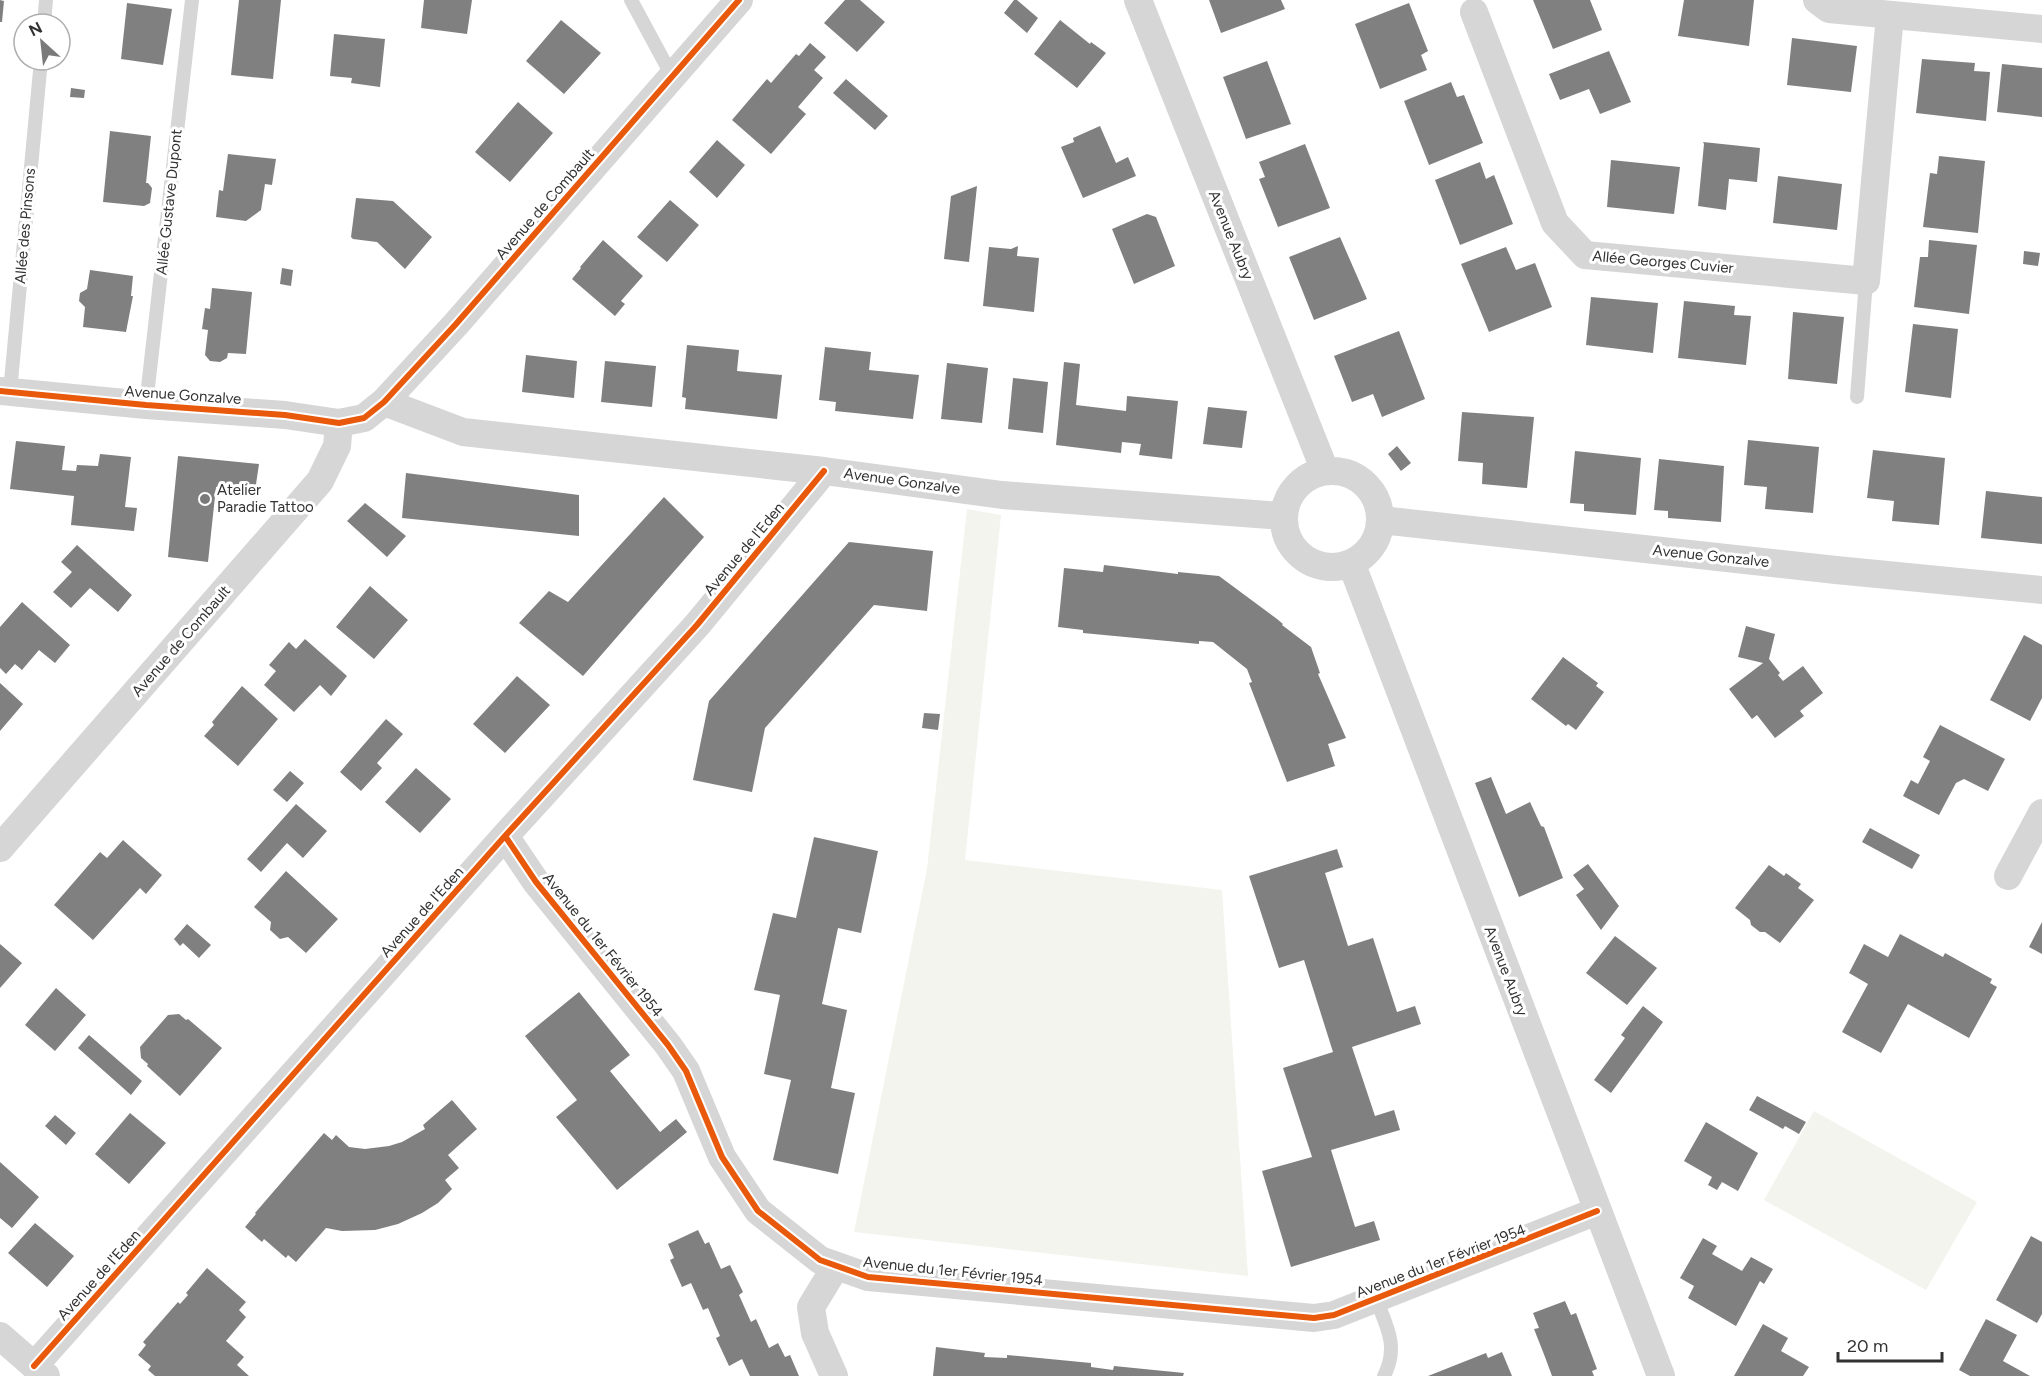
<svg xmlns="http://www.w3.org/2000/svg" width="2042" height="1376" font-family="Figtree,sans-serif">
<rect width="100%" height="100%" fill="#fff"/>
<path fill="#f3f4ed" d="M967 509 1001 515 965 860 1222 890 1248 1276 854 1232 927 869Z
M1814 1111 1977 1202 1926 1290 1764 1200Z"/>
<path fill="#808080" d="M0 0 4 1 2 22H0Z
M239 0H281L273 79 231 75Z
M424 0H472L467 34 421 28Z
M845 0H860L885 22 857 52 824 23Z
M1014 0H1017L1038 18 1027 33 1004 13Z
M1209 0H1281L1285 9 1221 33Z
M1533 0H1590L1602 30 1553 49Z
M1684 0H1754L1749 46 1678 36Z
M127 3 172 9 163 65 121 59Z
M1409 3 1428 51 1421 55 1427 70 1380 89 1355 24Z
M561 20 601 53 564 94 526 61Z
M1060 20 1090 44 1091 42 1106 53 1077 88 1034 54Z
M334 34 385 39 380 87 351 83 352 78 330 76Z
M1792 38 1857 46 1851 92 1787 85Z
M810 43 826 57 814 70 823 78 798 107 806 114 771 154 732 120 767 79 771 83 796 54 799 56Z
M1609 51 1631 102 1600 114 1589 89 1560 100 1549 74Z
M1922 59 1975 63 1974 71 1990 72 1986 121 1916 113Z
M1267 61 1291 124 1246 139 1223 77Z
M2002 64 2042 68V117L1997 112Z
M846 79 888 116 875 130 833 93Z
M1451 82 1457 97 1464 95 1483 143 1429 165 1404 101Z
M71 88 85 90 84 98 70 97Z
M518 102 553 133 510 182 475 152Z
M1100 126 1116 163 1128 157 1136 176 1083 198 1061 147 1074 142 1073 138Z
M110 131 151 136 146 183H148L152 188 150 203 144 206 103 202Z
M717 140 745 165 717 198 689 172Z
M1703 142 1760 148 1757 182 1729 179 1726 210 1698 206 1704 144Z
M1305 144 1330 208 1278 227 1259 179 1265 177 1259 162Z
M228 154 276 159 272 185 265 184 261 210 246 221 216 217 219 190 223 191Z
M1939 156 1985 161 1978 233 1923 227 1930 173 1937 174Z
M1611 160 1680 167 1674 214 1607 207Z
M1480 162 1486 179 1494 175 1513 224 1460 245 1435 180Z
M1778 176 1842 184 1837 230 1773 223Z
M977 186 969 262 944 259 951 196Z
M356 198 393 201 432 237 405 269 377 242 353 239 351 237Z
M670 200 699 225 667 262 637 237Z
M1147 214 1156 217 1175 266 1134 284 1112 229Z
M1340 237 1367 299 1314 320 1289 257Z
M603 240 643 276 621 301 625 304 615 316 572 279 581 268 580 267Z
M1929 240 1977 245 1969 314 1914 307 1920 257H1928Z
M1018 246 1017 256 1039 258 1034 312 983 306 989 247 1011 249Z
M1506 247 1516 270 1535 263 1552 307 1489 332 1461 264Z
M2024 251 2040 253 2038 266 2023 264Z
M282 268 293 270 291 286 280 284Z
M90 270 133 276 131 296H133L126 332 83 327 85 307 79 301 80 293 87 289Z
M212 288 252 292 246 354 228 353 227 358 220 362 210 361 205 355 208 330 202 329 205 308 210 309Z
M1591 297 1658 303 1653 353 1586 345Z
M1684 301 1735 306 1734 315 1751 316 1746 365 1678 358Z
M1793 312 1844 317 1837 384 1788 379Z
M1913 324 1958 329 1951 398 1905 392Z
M1399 331 1425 399 1382 417 1373 394 1352 402 1334 356Z
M687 345 739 350 737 371 782 375 777 419 685 409 686 398 682 397Z
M825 347 871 352 869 370 919 375 913 419 835 411 836 402 819 400Z
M526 355 577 361 574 398 522 392Z
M605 361 656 366 652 407 601 402Z
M1064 362 1080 364 1076 405 1126 411 1127 396 1178 401 1172 459 1139 455 1141 444 1122 442 1121 453 1056 445Z
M947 363 988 368 982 423 941 419Z
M1013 378 1048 382 1043 433 1008 429Z
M1208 407 1247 411 1242 448 1203 444Z
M1462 412 1534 417 1527 488 1482 484 1483 463 1458 461Z
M1748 440 1819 447 1813 513 1765 509 1767 487 1744 485Z
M16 441 65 446 62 470 76 471 77 465 98 466 100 454 131 457 125 507 137 508 134 531 71 525 74 496 10 489Z
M1397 446 1411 463 1401 471 1388 454Z
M1873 450 1945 458 1939 525 1892 521 1894 501 1867 498Z
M1575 451 1641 458 1636 515 1584 511V504L1570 503Z
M178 456 259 464 255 491 216 487 208 562 168 557Z
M1659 459 1724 466 1721 522 1668 518V511L1654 510Z
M406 473 579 495V536L402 518Z
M1986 491 2042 497V544L1981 538Z
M664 497 704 537 583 676 519 623 549 591 568 602Z
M365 503 406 536 387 557 347 521Z
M849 542 933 551 927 611 874 605 765 728 752 792 693 780 709 701Z
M77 545 132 595 118 612 90 588 71 608 53 592 72 572 61 562Z
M1104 565 1178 574V572L1219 576 1277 619 1283 624 1282 625 1311 647 1320 673 1318 674 1346 738 1328 744 1335 766 1287 782 1249 683 1252 682 1247 669 1213 642 1199 641V644L1083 633V630L1058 627 1064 568 1103 572Z
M370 586 408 620 374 659 336 627Z
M22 602 70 645 55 663 39 650 22 670 15 664 6 674 0 668V627Z
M1746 626 1775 634 1769 659 1780 673 1778 675 1783 681 1803 666 1823 693 1800 711 1804 716 1775 738 1757 715 1752 719 1729 689 1763 663 1738 657Z
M2024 635 2042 645V698L2030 721 1990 700Z
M305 639 347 676 331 696 320 685 294 712 264 685 276 671 269 665 276 657 289 642 296 649Z
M1563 657 1598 683 1596 686 1604 692 1576 730 1568 724 1566 726 1531 699Z
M517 676 550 705 505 753 473 724Z
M0 683 23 704 0 731Z
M242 686 278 719 238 766 204 736 214 725 212 722Z
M924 713 940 714 938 730 922 728Z
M386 719 403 734 377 763 382 768 361 791 340 772Z
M1940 725 2005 759 1988 791 1964 779 1956 783 1939 815 1903 796 1911 780 1918 784 1930 761 1923 757Z
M416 768 451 799 420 833 385 802Z
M290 771 304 783 287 802 273 790Z
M1491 777 1506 814 1530 802 1541 826 1544 827 1563 878 1519 897 1475 783Z
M296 804 327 831 303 858 287 843 261 872 247 859Z
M1870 828 1920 855 1912 869 1862 842Z
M814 837 878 851 861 933 838 928 822 1004 847 1010 831 1088 855 1093 838 1174 773 1160 791 1080 764 1074 780 995 754 990 773 913 796 918Z
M123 840 162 875 146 894 140 888 93 940 54 905 100 852 107 858Z
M1337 849 1343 867 1325 873 1348 946 1373 938 1397 1012 1415 1006 1421 1024 1352 1047 1375 1116 1394 1110 1400 1130 1331 1150 1355 1227 1374 1221 1380 1240 1291 1267 1262 1171 1312 1157 1283 1068 1333 1052 1304 960 1279 968 1249 876Z
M1588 864 1619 906 1601 930 1576 895 1584 889 1573 875Z
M1769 865 1784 876 1786 873 1801 884 1798 888 1814 900 1780 943 1765 932H1760L1751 925 1750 920 1735 908Z
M286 871 338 919 306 953 288 937 280 939 270 930 271 922 254 907Z
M2042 922V954L2029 947Z
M187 924 211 945 199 958 183 943 180 946 174 939Z
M1900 934 1943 957 1945 953 1992 979 1990 983 1997 987 1969 1038 1908 1004 1881 1053 1842 1032 1868 984 1849 973 1864 944 1888 957Z
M1615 936 1657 968 1627 1005 1586 973Z
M0 944 22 963 0 988Z
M56 988 86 1015 55 1051 25 1025Z
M579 992 630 1055 610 1071 660 1132 676 1119 687 1132 617 1190 556 1117 577 1100 525 1036Z
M1643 1006 1663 1022 1611 1093 1594 1080 1625 1038 1621 1035Z
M179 1014 186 1020 188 1019 222 1048 180 1096 147 1066 148 1064 141 1058 140 1047 168 1015Z
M89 1035 142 1081 131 1095 78 1048Z
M1757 1096 1806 1122 1799 1134 1785 1126 1783 1129 1749 1110Z
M452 1100 477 1129 448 1155 459 1168 445 1180 452 1189 438 1203 422 1213 398 1224 375 1230 342 1231 326 1228 296 1262 288 1255 286 1258 264 1239 262 1242 245 1227 256 1214 255 1213 324 1133 332 1140 336 1135 349 1147 365 1149 389 1146 402 1142 425 1129 423 1125Z
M130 1113 166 1143 129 1184 95 1154Z
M55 1115 76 1133 66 1145 45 1126Z
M1706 1122 1758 1153 1738 1191 1722 1182 1717 1190 1708 1185 1712 1177 1684 1161Z
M0 1162 39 1197 12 1228 0 1218Z
M35 1223 74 1256 47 1287 8 1253Z
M698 1230 705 1244 709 1242 721 1269 730 1265 743 1292 739 1295 751 1322 756 1319 769 1348 778 1343 785 1357 790 1355 799 1376H750L742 1359 729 1366 716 1338 720 1336 708 1308 703 1310 691 1283 682 1287 670 1260 674 1258 668 1244Z
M2031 1236 2042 1242V1314L2037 1323 1996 1300Z
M1703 1238 1717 1246 1712 1254 1742 1271 1751 1257 1773 1269 1764 1284 1760 1281 1736 1326 1688 1298 1694 1286 1680 1278Z
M207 1268 246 1302 239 1310 246 1317 226 1341 244 1357 237 1365 249 1376H155L148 1370 151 1366 138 1355 146 1345 143 1342 178 1302 180 1304 188 1295 186 1293Z
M1565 1301 1571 1315 1576 1313 1597 1369 1592 1371 1594 1376H1552L1545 1357 1534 1329 1539 1328 1533 1313Z
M1986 1319 2017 1335 2003 1361 2030 1376H1970L1959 1370Z
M1763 1324 1788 1338 1781 1351 1809 1367 1803 1376H1734Z
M936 1347 985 1353 984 1357 1007 1358V1355L1091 1363V1367L1113 1370 1114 1366 1184 1373 1183 1376H933Z
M1502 1352 1512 1376H1428L1486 1353 1488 1358Z"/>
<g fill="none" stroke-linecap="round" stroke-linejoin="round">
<path stroke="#d6d6d6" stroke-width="14" d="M631 0 672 76
M44 24 46 0
M10 392 41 60
M1857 397 1866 281
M146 405 192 0
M1376 1299C1387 1327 1399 1347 1384 1376"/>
<path stroke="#d6d6d6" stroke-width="28" d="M1138 0 1325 471
M1817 0 1829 9 2042 29
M1474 12 1555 223 1585 255 1866 281 1890 15
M0 391 146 405 285 415 339 423 364 418 384 402 456 324 739 0
M384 402 463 432 824 471 1002 495 1283 516
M1284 519a48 48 0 1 1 96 0a48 48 0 1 1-96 0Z
M1381 520 1836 570 2042 590
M1352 565 1661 1376
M505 836 536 882 668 1045 686 1071 722 1157 758 1211 820 1260 868 1277 1314 1318 1334 1315 1597 1211
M0 848 320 481 337 446 339 423
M2008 876 2042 813
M0 1336 46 1376
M34 1366 505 836 697 625 824 471
M834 1376 815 1333 811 1307 836 1266"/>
<defs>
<path id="cycleway" d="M0 391 146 405 285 415 339 423 364 418 384 402 456 324 739 0
M505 836 536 882 668 1045 686 1071 722 1157 758 1211 820 1260 868 1277 1314 1318 1334 1315 1597 1211
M34 1366 505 836 697 625 824 471"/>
</defs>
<use href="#cycleway" stroke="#fff" stroke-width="10"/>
<use href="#cycleway" stroke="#e8590c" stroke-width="6"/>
</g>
<circle fill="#7a7a7a" stroke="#fff" stroke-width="2" cx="205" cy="499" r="6"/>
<g text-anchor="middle" stroke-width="6" stroke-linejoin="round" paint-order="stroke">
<g font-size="15" fill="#323232" stroke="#fff">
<text transform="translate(169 202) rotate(-84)" y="5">Allée Gustave Dupont</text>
<text transform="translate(545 204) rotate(-49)" y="5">Avenue de Combault</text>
<text transform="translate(25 226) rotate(-85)" y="5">Allée des Pinsons</text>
<text transform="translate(1231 235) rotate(68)" y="5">Avenue Aubry</text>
<text transform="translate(1663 262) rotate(5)" y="5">Allée Georges Cuvier</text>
<text transform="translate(183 395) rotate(4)" y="5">Avenue Gonzalve</text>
<text transform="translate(902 481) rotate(8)" y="5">Avenue Gonzalve</text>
<text transform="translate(744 549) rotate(-50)" y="5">Avenue de l'Eden</text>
<text transform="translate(1711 556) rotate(6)" y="5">Avenue Gonzalve</text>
<text transform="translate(181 641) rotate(-49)" y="5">Avenue de Combault</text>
<text transform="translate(422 912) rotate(-48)" y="5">Avenue de l'Eden</text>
<text transform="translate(603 945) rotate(51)" y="5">Avenue du 1er Février 1954</text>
<text transform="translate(1506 971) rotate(69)" y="5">Avenue Aubry</text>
<text transform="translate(1441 1261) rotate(-21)" y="5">Avenue du 1er Février 1954</text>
<text transform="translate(953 1271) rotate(6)" y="5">Avenue du 1er Février 1954</text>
<text transform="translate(99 1275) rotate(-48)" y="5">Avenue de l'Eden</text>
</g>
<g font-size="15" fill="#323232" stroke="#fff" text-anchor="start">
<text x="217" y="495">Atelier<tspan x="217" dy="17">Paradie Tattoo</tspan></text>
</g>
</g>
<g transform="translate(42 42) rotate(333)"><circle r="28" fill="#ffffff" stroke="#adadad" stroke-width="1.5"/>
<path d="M0-4.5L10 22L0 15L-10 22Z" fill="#7a7a7a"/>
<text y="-9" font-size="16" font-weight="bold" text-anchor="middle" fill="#323232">N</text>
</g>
<path d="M1838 1352v9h104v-9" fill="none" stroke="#323232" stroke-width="3"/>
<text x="1847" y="1352" font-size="18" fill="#323232" stroke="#ffffff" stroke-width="4.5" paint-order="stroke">20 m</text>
</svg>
